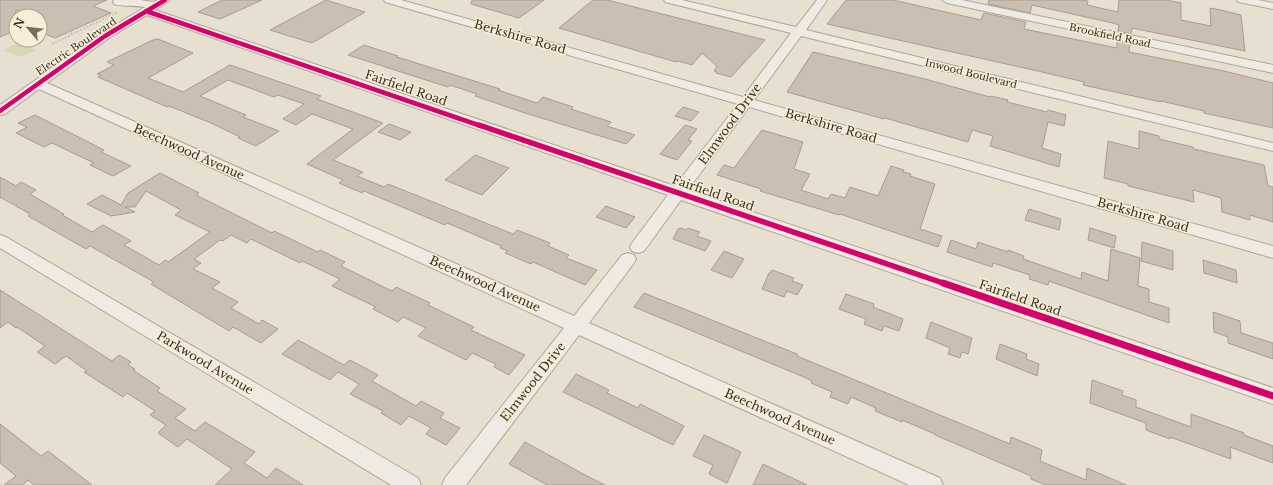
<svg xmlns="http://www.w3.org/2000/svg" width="1273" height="485" font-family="'Libre Baskerville',serif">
<rect width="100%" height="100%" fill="#e7e0d1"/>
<path fill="#d6d7b3" d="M17 43 36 50 21 57 3 50Z"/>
<path fill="#cbbfb2" stroke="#a89c90" d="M0 0H107L93 6 111 13 55 38 40 32V16H32L16 10V30L0 37Z
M222 0H262L220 19 198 12Z
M326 0 365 12 312 43 270 30Z
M472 0H544L519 18 471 4Z
M593 0H607L765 40 731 77 716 73 717 72 714 71 717 66 702 53 692 65 678 61 676 62 559 28Z
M846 0H893L981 20 984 13 1026 22 1024 29 1117 48V41L1130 44 1129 52 1224 71 1273 83V128L1204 113V111L1161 101V102L1083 85 1084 82 1042 72 827 24Z
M989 0H1080L1088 1 1087 5 1118 12 1119 0H1166L1181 3V20L1211 26 1210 8 1221 10 1241 15 1245 51 1132 28 1131 34 1118 31 1119 25 1113 23 1032 5 1030 13 988 4Z
M158 39 193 53 148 78 183 92 230 65 321 96 317 99 383 123 333 160 363 172 357 176 384 187 388 184 513 234 517 230 550 243 548 246 569 255 566 258 597 270 585 285 533 262 531 264 505 253 508 251 500 248 501 246 447 223 445 225 364 191 362 193 339 183 343 180 307 164 353 129 312 114 296 125 283 119 304 104 278 95 274 97 228 80 200 96 246 115 243 117 279 131 256 146 238 138 240 137 211 123 169 106 167 107 98 77 101 75 97 74 114 65 107 62 153 40Z
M364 45 398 56 397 57 500 89 498 90 537 103 543 97 573 107 571 109 611 122 607 126 635 135 626 144 525 113 475 96 477 94 450 85 448 87 348 55Z
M813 52 925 79 990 97 991 96 1008 100 1007 102 1047 112 1048 110 1066 115 1064 126 1048 122 1042 148 1061 154 1059 167 990 146 993 136 972 130 968 142 885 118 884 119 787 92Z
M683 107 699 112 691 121 675 116Z
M35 115 104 150 101 152 131 166 113 176 90 165 94 163 52 143 44 147 16 133 27 127 18 123Z
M389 124 411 132 400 140 378 132Z
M685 125 697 129 688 140 692 141 677 160 660 154Z
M762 130 803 142 794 169 810 174 801 190 828 199 831 194 845 198 850 187 878 196 891 166 904 170 903 172 911 174 910 176 935 184 920 229 942 236 938 247 840 214 839 215 760 191 761 189 717 175 724 165 734 168Z
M1139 131 1159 136V139L1193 147 1194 149 1264 165 1268 186 1273 187V222L1250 215V220L1222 212 1221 198 1193 190 1194 202 1128 186V184L1104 178 1108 141 1139 149Z
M475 155 509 168 482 195 445 180Z
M160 173 199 193 196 195 272 233 274 231 318 252 320 250 345 262 341 266 392 291 396 287 430 303 428 305 474 327 471 330 525 355 509 375 494 367 496 364 472 353 466 360 418 336 426 328 403 317 398 322 373 309 376 307 332 286 340 279 302 261 300 263 251 239 247 243 231 235 223 241 220 240 194 259 201 263 193 269 220 282 212 288 238 302 231 308 259 324 262 320 278 329 261 343 233 327 229 331 151 284 154 282 90 246 86 249 28 216 30 214 0 197V177L16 186 21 182 36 190 30 194 64 214 62 215 92 232 103 225 131 241 124 245 159 265 166 260 168 262 210 232 175 215 181 210 146 191 135 207H125L135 212 111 216 87 204 102 195 121 205 128 193Z
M606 206 635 217 626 228 596 217Z
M1029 209 1061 219 1059 230 1025 220Z
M681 228 686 230 688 228 700 232 697 236 711 241 705 251 673 239 678 229Z
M1090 228 1116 236 1114 248 1088 240Z
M951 240 976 249 978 242 1008 252V250L1024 256 1023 259 1081 279 1082 272 1108 281 1111 249 1140 258 1138 286 1149 289V302L1169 308V323L1049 281 1048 285 1029 279 1030 275 993 263 992 267 947 252Z
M1142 242 1173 251V270L1141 261Z
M724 251 744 259 732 278 711 270Z
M1203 260 1236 270 1237 283 1204 273Z
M772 270 794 278 792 281 803 285 797 295 787 291 784 297 762 289 769 273H770Z
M0 290 112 361 119 355 131 362 128 365 135 369 133 370 160 388 157 391 186 409 175 418 195 431 205 422 255 452 244 463 267 478 276 468 303 485H215L232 469 187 439 178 447 158 433 166 425 150 415 155 411 127 393 123 397 84 372 87 371 66 356 55 364 37 352 45 346 17 327 16 328 8 322 0 328Z
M644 293 797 354V356L1010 444 1011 437 1042 450 1040 461 1086 480 1087 468 1126 485H1046L1031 479V476L935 435V434L902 420V422L875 411 876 408 851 397 848 404 830 397 832 392 811 383 812 381 804 377 634 307Z
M846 294 874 304 873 307 903 319 899 331 884 326 882 331 864 324 866 319 839 309Z
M1213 312 1240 321 1241 333 1273 343V359L1228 343V337L1214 332Z
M931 322 972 338 968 354 962 352 960 358 948 354 950 348 926 338Z
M298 340 344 365 350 360 378 375 372 381 416 406 421 401 444 413 440 418 460 428 446 445 426 434 431 428 409 416 401 425 381 413 383 411 350 394 359 384 338 372 330 380 282 354Z
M1000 344 1027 354 1026 359 1039 364 1037 376 996 359Z
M576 374 609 390 607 393 638 408 640 404 684 426 673 445 563 392Z
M1092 380 1123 391 1122 395 1136 400V407L1191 427V414L1244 433V435L1273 446V463L1230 447 1231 459 1170 437V439L1146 430V423L1090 403Z
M0 424 41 456 48 451 92 485H34L28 480 23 485H4L16 476 0 463Z
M704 435 741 452 727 483 709 474 713 465 693 456Z
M525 442 587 476 605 485H547L509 464Z
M763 464 807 485H753Z"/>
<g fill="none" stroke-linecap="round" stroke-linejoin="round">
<defs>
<path id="minor" d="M114 0H140L153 2 158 0H170L155 10 675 186 738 104 385 2 384 0H401L743 97 791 33 665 2 664 0H682L796 27 817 0H827L806 30 1273 143V151L801 36 754 100 1273 246V258L749 107 688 190 1273 388V404L681 200 644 251 638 253 632 251 630 247 632 243 668 195 147 15 109 38 47 83 574 316 622 255 628 253 634 255 636 259 634 263 589 323 940 478 943 485H909L579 335 466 485H442L445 478 564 328 39 89 5 114 0 115V105L101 34 145 7C135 5 124 7 114 4L113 2Z
M942 0H962L1273 65V73L947 3Z
M1237 0H1258L1273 3V9L1238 2Z
M0 235 6 237 418 478 421 485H391L0 248Z"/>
</defs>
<use href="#minor" stroke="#ada599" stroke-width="2"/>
<path stroke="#c8c2b9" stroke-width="2" stroke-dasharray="2 1.5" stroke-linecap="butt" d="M67 32 73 34
M52 44 118 12"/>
<use href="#minor" fill="#efebe3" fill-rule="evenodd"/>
<defs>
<path id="cycleway-far2" d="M146 11 481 126
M0 111 105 36 165 0"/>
<path id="cycleway-far1" d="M479 125 946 284"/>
<path id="cycleway" d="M943 283 1273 396"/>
</defs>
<use href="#cycleway-far2" stroke="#f7eed8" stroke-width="6"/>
<use href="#cycleway-far1" stroke="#f7eed8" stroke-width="8"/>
<use href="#cycleway" stroke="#f7eed8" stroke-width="10"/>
<use href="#cycleway-far2" stroke="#d6006c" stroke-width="4.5"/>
<use href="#cycleway-far1" stroke="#d6006c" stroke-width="5.5"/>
<use href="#cycleway" stroke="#d6006c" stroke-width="7"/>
</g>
<g text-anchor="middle" stroke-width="3" stroke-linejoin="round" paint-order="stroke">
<g font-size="10" fill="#3d2e20" stroke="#f7eed8">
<text transform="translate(1110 35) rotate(12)" y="4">Brookfield Road</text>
<text transform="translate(76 46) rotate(-34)" y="4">Electric Boulevard</text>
<text transform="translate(971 73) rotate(14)" y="4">Inwood Boulevard</text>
</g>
<g font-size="12" fill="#3d2e20" stroke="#f7eed8">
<text transform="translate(520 37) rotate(16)" y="4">Berkshire Road</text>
<text transform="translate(406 88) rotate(19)" y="4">Fairfield Road</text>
<text transform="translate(730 124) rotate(-54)" y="4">Elmwood Drive</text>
<text transform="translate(831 126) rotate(16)" y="4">Berkshire Road</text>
<text transform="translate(189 152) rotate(24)" y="4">Beechwood Avenue</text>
<text transform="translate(713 193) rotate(19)" y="4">Fairfield Road</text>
<text transform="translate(1143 215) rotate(16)" y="4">Berkshire Road</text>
<text transform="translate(485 284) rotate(24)" y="4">Beechwood Avenue</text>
<text transform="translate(1020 298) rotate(19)" y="4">Fairfield Road</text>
<text transform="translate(205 363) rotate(31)" y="4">Parkwood Avenue</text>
<text transform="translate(533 382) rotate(-52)" y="4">Elmwood Drive</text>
<text transform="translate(780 417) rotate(24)" y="4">Beechwood Avenue</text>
</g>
</g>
<g transform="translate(28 28) rotate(298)"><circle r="19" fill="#f7eed8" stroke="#ada18e"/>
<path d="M0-3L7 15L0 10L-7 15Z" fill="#786c5e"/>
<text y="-6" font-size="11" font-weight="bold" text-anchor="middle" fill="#3d2e20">N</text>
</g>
</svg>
